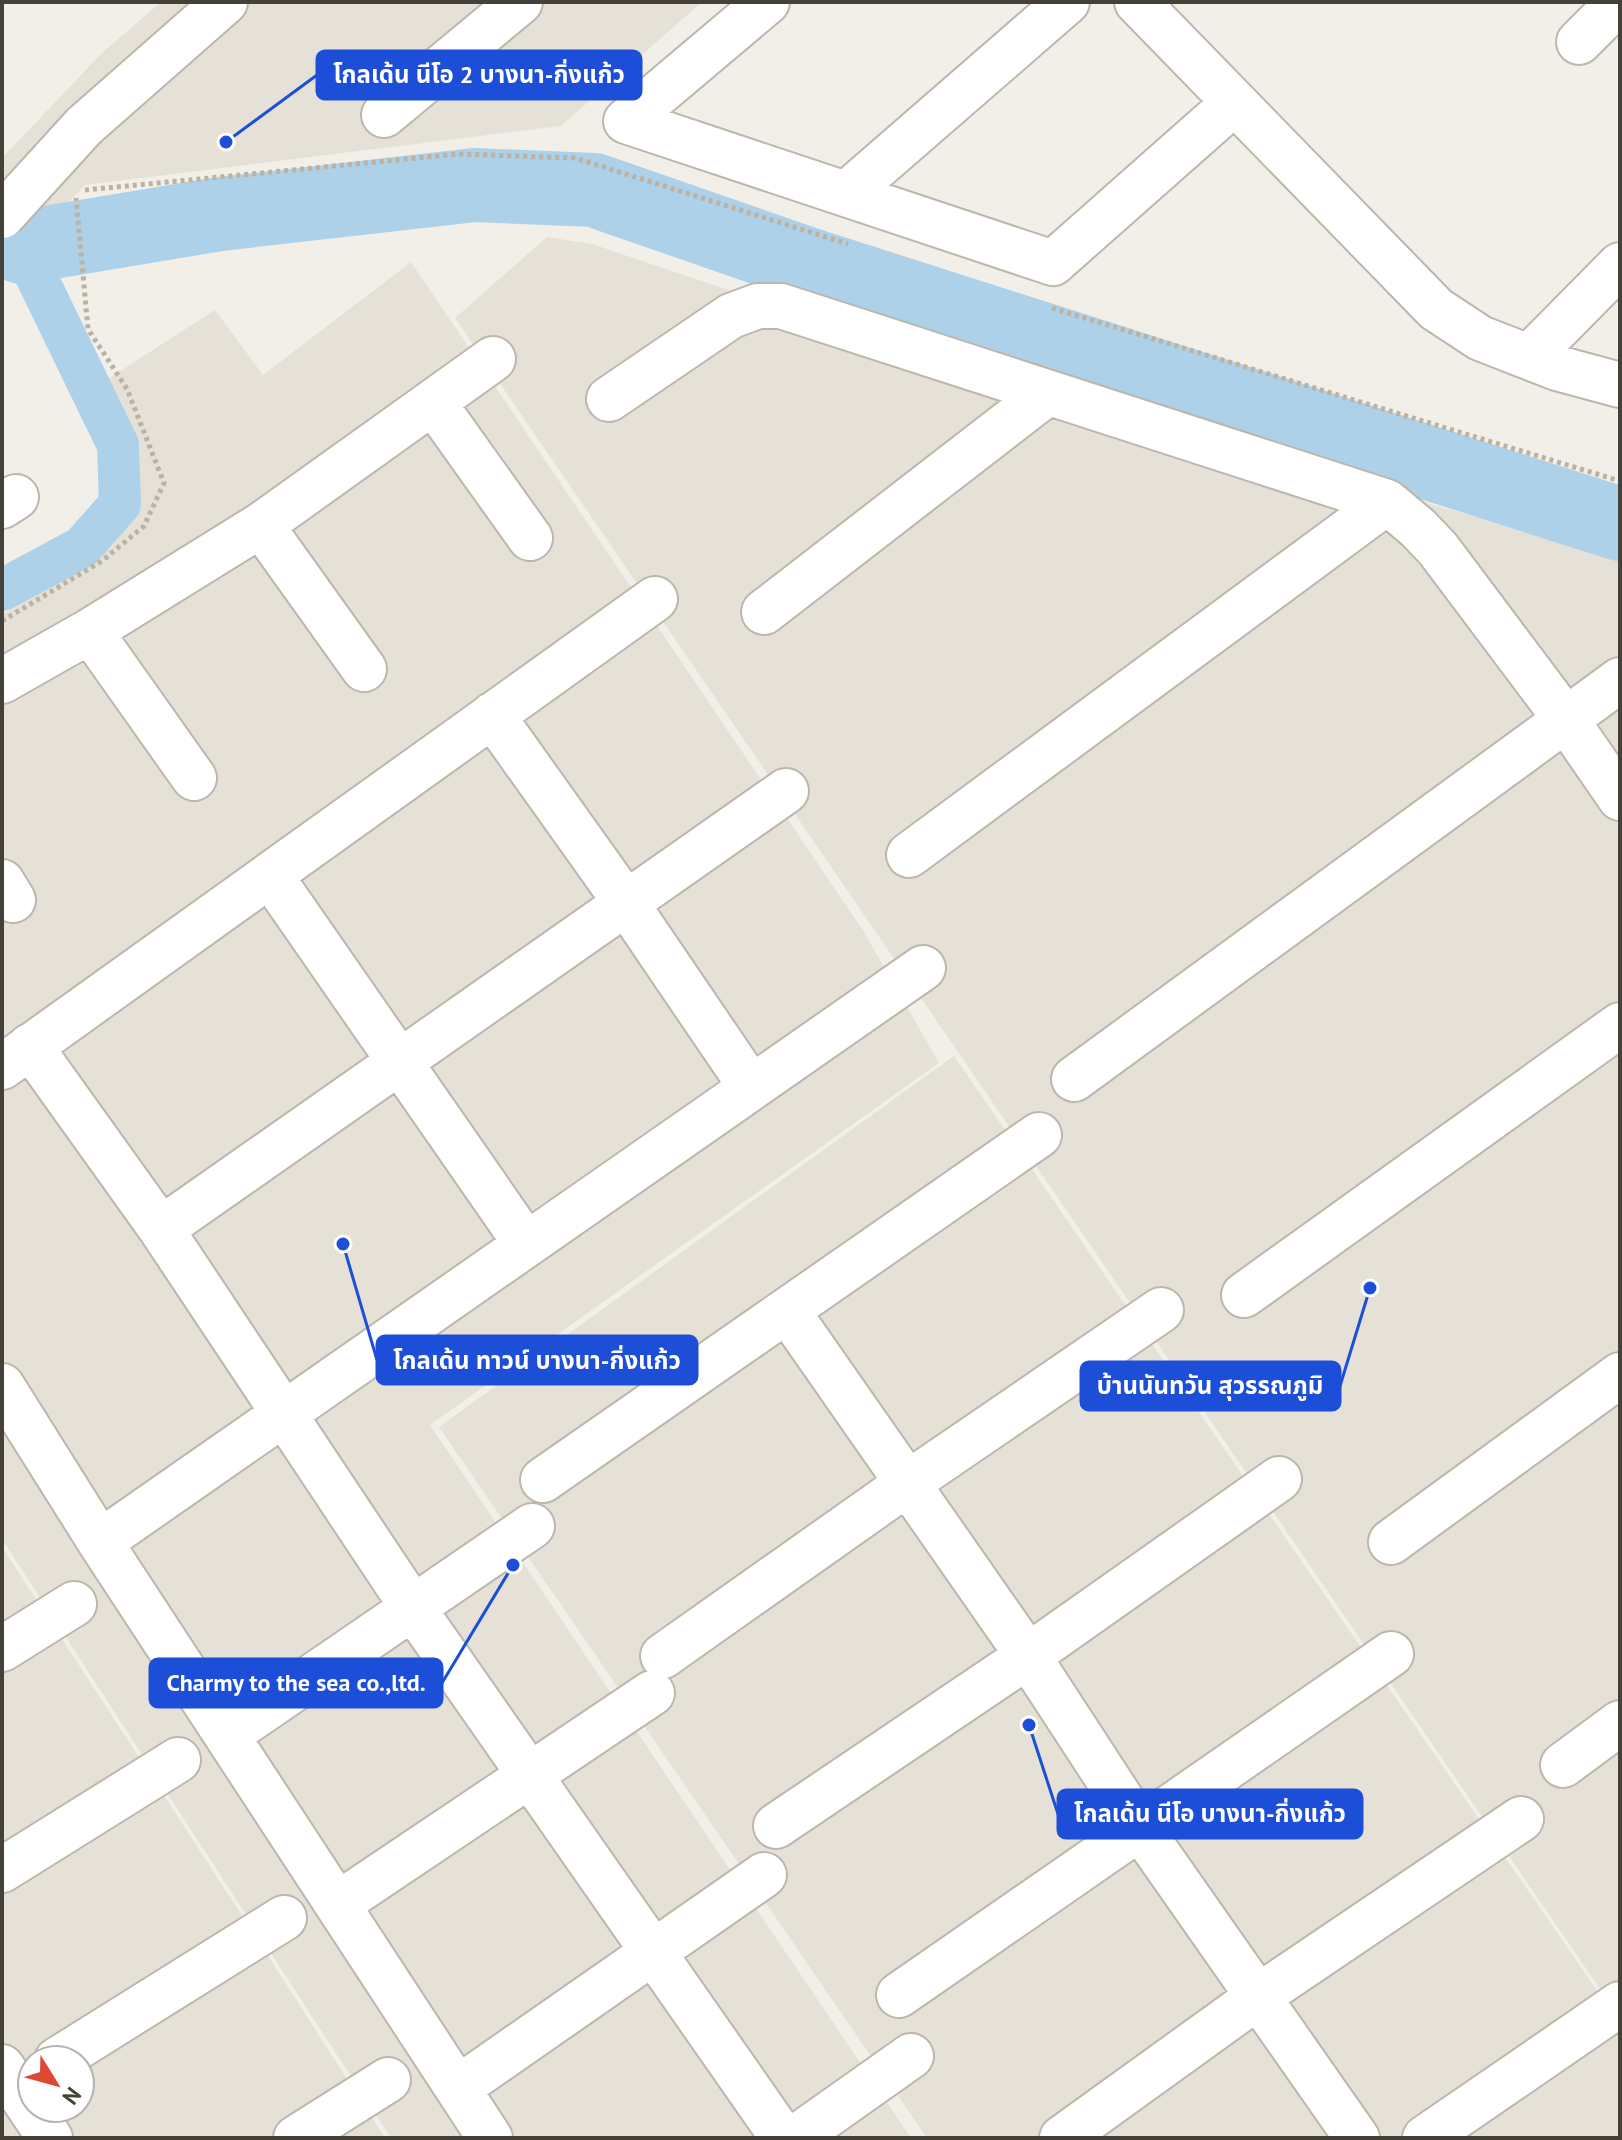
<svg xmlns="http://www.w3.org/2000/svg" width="1622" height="2140" font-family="'PT Sans','Noto Sans Thai',sans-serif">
<rect width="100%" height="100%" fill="#f2efe9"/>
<path fill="#e6e1d7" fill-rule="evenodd" d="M161 2H702L561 126 85 185 2 272V158L102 53Z
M547 237 592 244 1037 394 1620 557V2018L455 318Z
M411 262 864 932 939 1063 430 1425 911 2138H391L2 1539V615L113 545 138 483 100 384 215 310 263 375Z
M954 1056 1620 2024V2138H927L439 1427Z
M2 1547 230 1897 385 2138H2ZM32 2060H80V2108H32Z"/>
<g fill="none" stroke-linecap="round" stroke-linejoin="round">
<path stroke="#acd1e8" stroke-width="42" d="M2 590 82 547 120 504 118 445 22 247"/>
<path stroke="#acd1e8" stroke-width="74" d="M2 240 22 247 220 214 475 185 594 190 810 265 1620 524"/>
<defs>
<path id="minor" d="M767 2 626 121 1053 263 1234 103
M1137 2 1436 309 1480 338 1557 368 1620 385
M1579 42 1619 2
M384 115 520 2
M84 126 225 2
M846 194 1067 2
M1529 357 1620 265
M609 399 731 316 758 306H781L1387 502 1418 528 1438 549 1567 721 1620 798
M433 402 530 538
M2 506 16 497
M261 525 364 669
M764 612 1046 394
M90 631 194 778
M2 681 90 631 261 525 493 359
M492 715 626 903 751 1087
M909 855 1387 502
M270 875 526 1244
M2 882 13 900
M30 1046 161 1229 413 1608 783 2138
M2 1067 655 599
M1074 1079 1620 680
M161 1229 786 791
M1244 1295 1620 1025
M788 1312 1028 1656 1140 1828 1357 2138
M2 1386 100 1542 490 2138
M543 1480 1039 1135
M100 1542 923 968
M1391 1542 1620 1375
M2 1649 74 1604
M663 1656 908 1483 1161 1310
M227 1735 532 1526
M1563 1765 1620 1723
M776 1826 1028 1656 1279 1479
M2 1870 178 1760
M338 1904 652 1693
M899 1995 1391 1654
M57 2060 284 1918
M2 2067 50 2138
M458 2088 764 1875
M296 2138 388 2080
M795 2138 911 2056
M1062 2138 1259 1996 1521 1819
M1425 2138 1620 2004"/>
</defs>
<use href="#minor" stroke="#bdb6ac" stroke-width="48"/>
<path stroke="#bdb19f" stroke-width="5" stroke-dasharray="4 4" stroke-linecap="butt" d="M85 190 459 154 575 158 848 244
M1052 308 1620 481
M2 621 102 561 144 526 164 483 127 389 88 329 76 198"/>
<use href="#minor" stroke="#fff" stroke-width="44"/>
<defs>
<path id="minor-bridge" d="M2 216 84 126"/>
</defs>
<use href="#minor-bridge" stroke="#bdb6ac" stroke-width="48" stroke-linecap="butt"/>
<use href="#minor-bridge" stroke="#fff" stroke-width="44"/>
</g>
<path fill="none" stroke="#1d4ed8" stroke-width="3" d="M226 142L317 75M343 1244L377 1360M1370 1288L1340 1386M513 1565L442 1683M1029 1725L1058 1814"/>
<g fill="#1d4ed8" stroke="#fff" stroke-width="3">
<circle cx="226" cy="142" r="8"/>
<circle cx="343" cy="1244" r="8"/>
<circle cx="1370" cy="1288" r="8"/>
<circle cx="513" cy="1565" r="8"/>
<circle cx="1029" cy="1725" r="8"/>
</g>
<g fill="#1d4ed8" stroke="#1d4ed8" stroke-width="3">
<rect x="317" y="51" width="324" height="48" rx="8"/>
<rect x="377" y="1336" width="320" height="48" rx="8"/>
<rect x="1081" y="1362" width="259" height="48" rx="8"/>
<rect x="150" y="1659" width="292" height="48" rx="8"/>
<rect x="1058" y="1790" width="304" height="48" rx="8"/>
</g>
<g font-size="24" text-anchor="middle" font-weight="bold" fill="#fff">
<text x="479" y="83">โกลเด้น นีโอ 2 บางนา-กิ่งแก้ว</text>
<text x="537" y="1369">โกลเด้น ทาวน์ บางนา-กิ่งแก้ว</text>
<text x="1210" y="1394">บ้านนันทวัน สุวรรณภูมิ</text>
<text x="296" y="1691">Charmy to the sea co.,ltd.</text>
<text x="1210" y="1822">โกลเด้น นีโอ บางนา-กิ่งแก้ว</text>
</g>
<rect width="1622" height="2140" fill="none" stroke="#454038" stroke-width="8"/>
<g transform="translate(56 2084) rotate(127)"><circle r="38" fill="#ffffff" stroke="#b5b3af" stroke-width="2"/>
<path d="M0-6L14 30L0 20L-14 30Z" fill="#e04732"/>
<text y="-12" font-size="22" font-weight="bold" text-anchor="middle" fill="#454038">N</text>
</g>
</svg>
